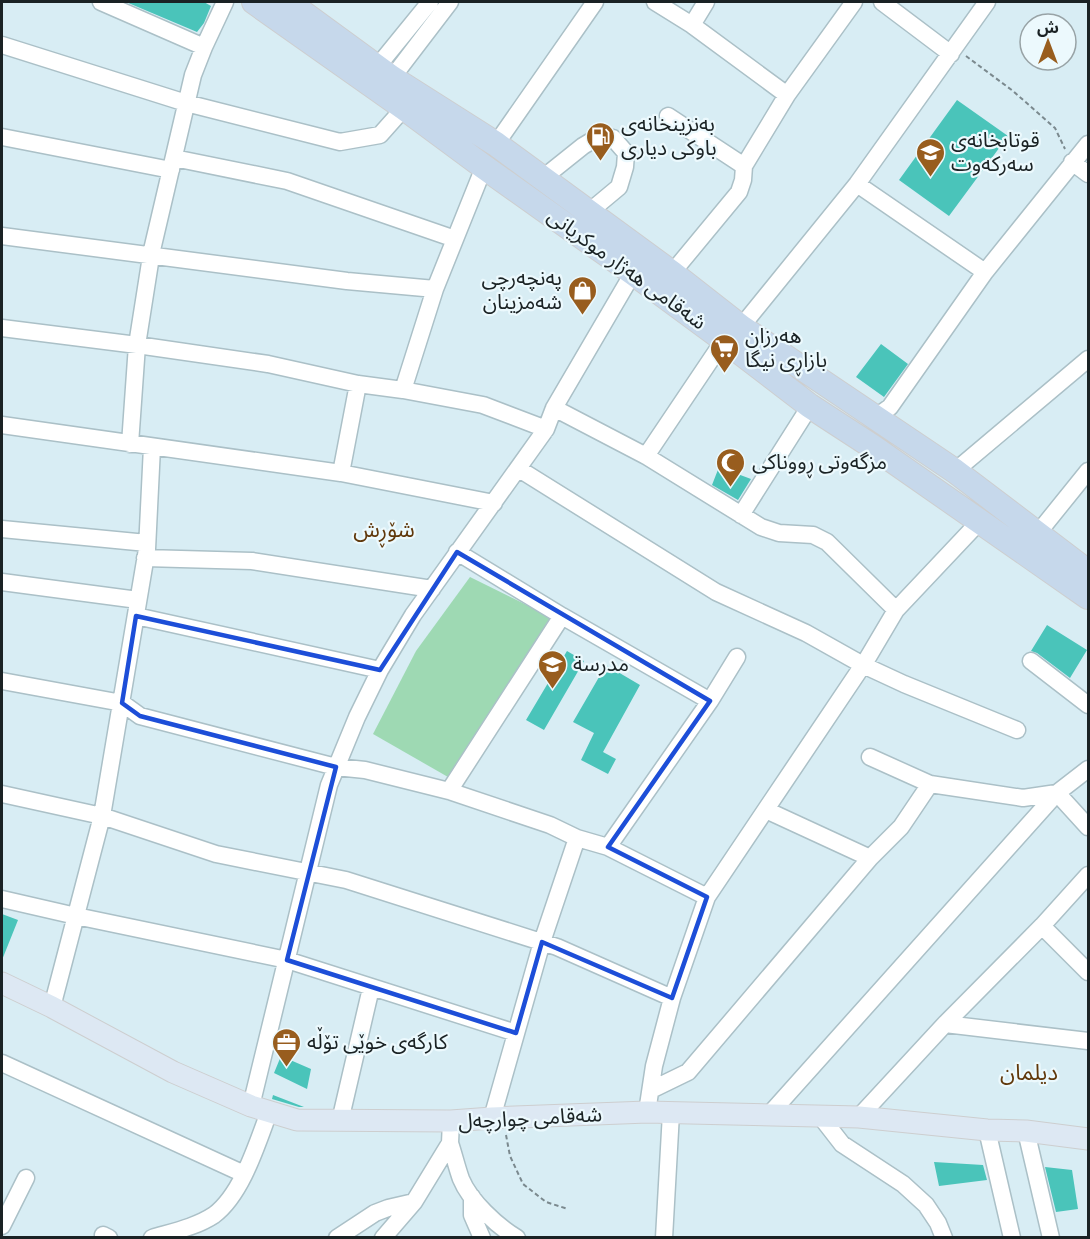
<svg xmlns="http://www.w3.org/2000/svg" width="1090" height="1239" font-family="Barlow,'Noto Sans Arabic',sans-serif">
<rect width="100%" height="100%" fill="#d8edf4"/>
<path fill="#9ed9b3" d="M470 577 551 617 455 781 373 734 416 651Z"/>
<path fill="#4ac4ba" d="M126 2H204L211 6 204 23 197 32Z
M957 100 1008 136 949 216 899 180Z
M881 344 908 364 884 397 856 377Z
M719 467 751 479 738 500 712 485Z
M1047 625 1087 650 1070 678 1037 653 1031 651Z
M567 651 584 661 544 730 526 720Z
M606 665 640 685 603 752 616 759 608 774 581 760 594 733 573 722Z
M2 914 18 920 2 960Z
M281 1056 311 1069 307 1089 274 1073Z
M273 1095 304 1107H299L272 1099Z
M934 1162 983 1165 987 1180 939 1186Z
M1045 1167 1072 1170 1078 1209 1056 1212Z"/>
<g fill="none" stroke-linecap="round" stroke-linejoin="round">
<defs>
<path id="minor" d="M101 2 204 47
M655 2 692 25 787 95
M882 2 951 54
M692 25 706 2
M2 45 186 103 340 142 380 135 404 108
M377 67 430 2
M392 78 450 2
M668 116 744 166
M2 137 171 170
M496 144 595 2
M174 158 287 181 455 239
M1072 162 1088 174
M543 178 583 146 598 137 613 138 626 153 625 167 619 187 589 212
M857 184 985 272
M2 236 347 281 435 289
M672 273 739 192 743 180 744 166 787 95 854 2
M741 327 857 184 987 2
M2 328 137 345 268 364 358 384 403 390 483 405 546 429
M403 390 435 289 484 167
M554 408 646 456 761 527 779 533 813 535 827 542 896 610
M876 417 890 407 985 272 1088 144
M2 425 341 473 494 503
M130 444 137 345 152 250 193 75 204 47 225 2
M646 456 724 340
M519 469 716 592 806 633 863 665 904 684 1017 730
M955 471 1088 359
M341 473 358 384
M741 515 810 406
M2 529 147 543
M1038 533 1088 471
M457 552 562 616 710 701
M145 558 252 561 432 589
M2 582 138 600
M136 616 380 670
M1031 661 1088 705
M2 681 122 703 140 716 336 767 365 770 449 791 550 825 577 838 608 847 707 897
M870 757 930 784 1023 798 1057 793 1088 827
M449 791 562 616
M2 794 102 816 216 854 346 880 557 947 672 998
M766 810 870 858
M608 847 710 701 737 657
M2 899 76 916 287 960 516 1033
M1042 926 1088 972
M52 1007 102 816 147 549 152 447
M945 1024 1088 1041
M2 1063 244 1174
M651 1090 688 1072 870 858 901 827 930 784
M251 1106 329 785 357 717 380 670 413 615 546 429 554 408 633 273
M647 1112 654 1066 672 998 707 897 867 659 896 610 980 521
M768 1116 1057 793 1088 769
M821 1117 842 1144 903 1184 926 1205 938 1223 944 1238
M859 1117 945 1024 1042 926 1088 875
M492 1118 542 942 577 838
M340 1121 371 988
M987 1130 1012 1238
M1026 1131 1051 1238
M450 1143C454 1155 457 1168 461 1179 470 1201 497 1226 517 1238
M472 1197V1215L482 1238
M2 1226 26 1178
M103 1235 109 1238
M152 1238C172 1232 196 1227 214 1215 242 1194 257 1144 269 1112
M337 1238 375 1213 388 1208 414 1202
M383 1238 414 1202 450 1143 451 1121
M664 1238 671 1113"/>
<path id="major" d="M2 983 52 1007 173 1072 251 1106 297 1120 451 1121 492 1118 647 1112 859 1117 987 1130 1026 1131 1088 1139"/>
<path id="highway" d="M254 2 404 108 484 167 633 273 724 340 810 406 873 447 1088 597
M288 2 392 78 496 144 672 273 741 327 955 471 1088 572"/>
</defs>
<use href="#minor" stroke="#abc0c7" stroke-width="19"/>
<use href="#major" stroke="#cdcecf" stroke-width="23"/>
<use href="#highway" stroke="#cdcecf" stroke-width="26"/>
<path stroke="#7b898e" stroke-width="2" stroke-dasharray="4.5 3" stroke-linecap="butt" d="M966 56 1013 91 1055 128 1065 149
M506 1135 510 1156 523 1184 546 1202 568 1209"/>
<use href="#minor" stroke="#fff" stroke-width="16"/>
<use href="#major" stroke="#dde8f3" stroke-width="21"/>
<use href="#highway" stroke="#c6d8eb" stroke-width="24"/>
</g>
<path fill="none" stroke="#1d4ed8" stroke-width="4.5" stroke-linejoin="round" d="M457 552 710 701 608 847 707 897 672 998 542 942 516 1033 287 960 336 767 140 716 122 703 136 616 380 670Z"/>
<defs>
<symbol id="fuel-pin" viewBox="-11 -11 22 30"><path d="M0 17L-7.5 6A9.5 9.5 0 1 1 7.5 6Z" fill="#985d1e" stroke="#ecf9fd"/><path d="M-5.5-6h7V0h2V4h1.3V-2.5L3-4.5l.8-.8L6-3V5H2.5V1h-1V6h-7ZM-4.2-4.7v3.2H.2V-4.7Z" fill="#fff"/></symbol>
<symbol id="school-pin" viewBox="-11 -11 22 30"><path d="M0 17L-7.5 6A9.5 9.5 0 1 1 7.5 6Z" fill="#985d1e" stroke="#ecf9fd"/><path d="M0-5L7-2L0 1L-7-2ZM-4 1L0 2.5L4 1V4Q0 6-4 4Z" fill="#fff"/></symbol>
<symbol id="shop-pin" viewBox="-11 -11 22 30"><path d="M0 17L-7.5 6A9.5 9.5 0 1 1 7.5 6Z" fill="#985d1e" stroke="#ecf9fd"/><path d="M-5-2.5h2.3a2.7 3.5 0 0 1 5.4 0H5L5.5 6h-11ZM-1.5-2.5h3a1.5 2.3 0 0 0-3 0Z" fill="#fff"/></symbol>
<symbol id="supermarket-pin" viewBox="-11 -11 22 30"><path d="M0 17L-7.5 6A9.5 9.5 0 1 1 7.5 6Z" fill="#985d1e" stroke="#ecf9fd"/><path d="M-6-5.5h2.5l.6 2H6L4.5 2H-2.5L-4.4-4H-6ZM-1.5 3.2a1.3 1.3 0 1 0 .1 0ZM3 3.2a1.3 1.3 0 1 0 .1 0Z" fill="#fff"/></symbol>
<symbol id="mosque-pin" viewBox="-11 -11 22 30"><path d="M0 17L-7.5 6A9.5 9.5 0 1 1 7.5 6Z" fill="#985d1e" stroke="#ecf9fd"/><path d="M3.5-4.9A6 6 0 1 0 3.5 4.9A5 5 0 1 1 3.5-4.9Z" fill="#fff"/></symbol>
<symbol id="office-pin" viewBox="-11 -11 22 30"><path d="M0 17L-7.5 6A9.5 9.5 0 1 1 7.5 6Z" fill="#985d1e" stroke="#ecf9fd"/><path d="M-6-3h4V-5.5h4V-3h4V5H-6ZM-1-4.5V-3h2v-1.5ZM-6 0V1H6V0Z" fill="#fff"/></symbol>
</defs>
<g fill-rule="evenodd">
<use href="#fuel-pin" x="584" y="120" width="33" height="45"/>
<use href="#school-pin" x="914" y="136" width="33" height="45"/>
<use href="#shop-pin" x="566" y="274" width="33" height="45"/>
<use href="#supermarket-pin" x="708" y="332" width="33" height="45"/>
<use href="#mosque-pin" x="714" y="446" width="33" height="45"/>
<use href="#school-pin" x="536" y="648" width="33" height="45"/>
<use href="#office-pin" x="270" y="1026" width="33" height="45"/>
</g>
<g text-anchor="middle" stroke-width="4.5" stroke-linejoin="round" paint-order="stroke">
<g font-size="21" fill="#1a2224" stroke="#ecf9fd" text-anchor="start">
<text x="621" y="131">بەنزینخانەی<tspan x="621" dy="24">باوکی دیاری</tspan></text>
<text x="951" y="147">قوتابخانەی<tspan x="951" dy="24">سەرکەوت</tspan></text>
<text x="562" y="285" text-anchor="end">پەنچەرچی<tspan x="562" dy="24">شەمزینان</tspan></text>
<text x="745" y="343">هەرزان<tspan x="745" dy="24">بازاڕی نیگا</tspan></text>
<text x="752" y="469">مزگەوتی ڕووناکی</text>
<text x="573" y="671">مدرسة</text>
<text x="307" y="1049">کارگەی خوێی تۆڵە</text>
</g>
<g font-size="21" fill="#1a2224" stroke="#ecf9fd">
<text transform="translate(627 269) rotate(36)" y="7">شەقامی ھەژار موکریانی</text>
<text transform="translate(530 1118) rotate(-3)" y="7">شەقامی چوارچەل</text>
</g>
<g font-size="22" fill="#60380b" stroke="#ecf9fd">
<text x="384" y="537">شۆڕش</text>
<text x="1029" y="1080">دیلمان</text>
</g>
</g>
<rect width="1090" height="1239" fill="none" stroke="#1a2224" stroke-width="6"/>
<g transform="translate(1048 42)"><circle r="28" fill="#ecf9fd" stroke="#98a3a6" stroke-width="1.5"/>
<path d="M0-4.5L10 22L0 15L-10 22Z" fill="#985d1e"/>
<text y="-9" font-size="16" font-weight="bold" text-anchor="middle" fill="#1a2224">ش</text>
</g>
</svg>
